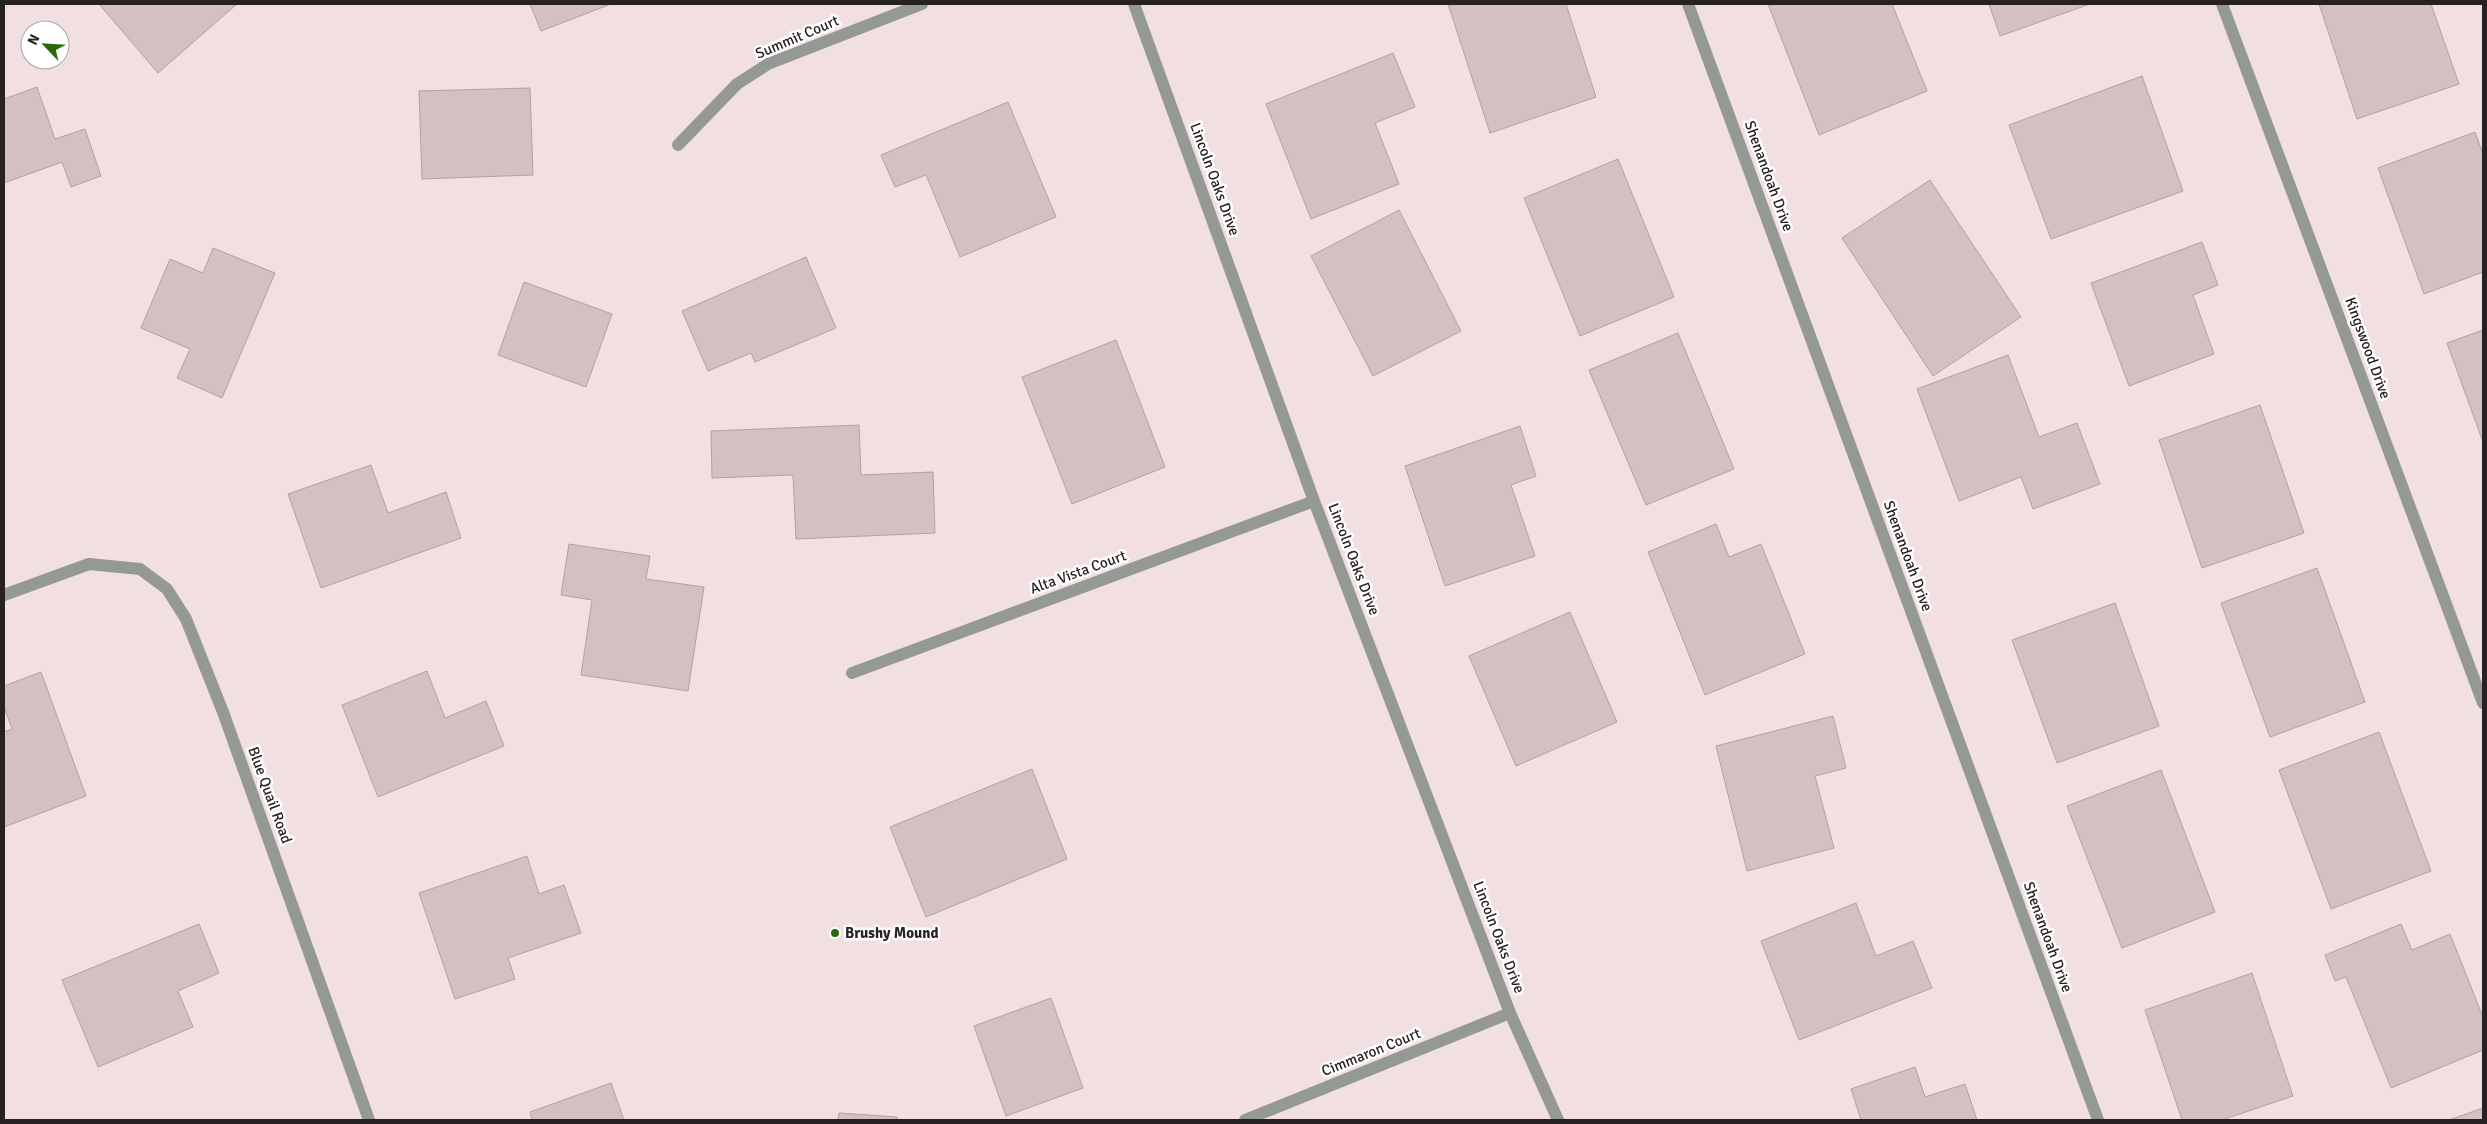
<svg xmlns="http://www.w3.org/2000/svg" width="2487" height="1124" font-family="Signika,sans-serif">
<rect width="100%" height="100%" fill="#f1dfe2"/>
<path fill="#d2c0c3" stroke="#b2a1a3" d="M99 4H237L158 73Z
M530 4H611L541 31Z
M1448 4H1566L1596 97 1490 133Z
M1768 4H1892L1927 91 1819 135Z
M1989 4H2090L2000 36Z
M2319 4H2431L2459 84 2357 119Z
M1393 53 1415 107 1375 123 1399 184 1311 219 1266 104Z
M2142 76 2183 191 2051 239 2009 125Z
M37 87 55 139 85 129 101 176 71 187 62 162 4 183V99Z
M530 88 533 175 422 179 419 91Z
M1008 102 1056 217 960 257 926 175 895 187 881 155Z
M2475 132 2483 154V272L2424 294 2378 168Z
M1618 159 1674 297 1580 336 1524 198Z
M1930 180 2021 317 1933 376 1842 238Z
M1399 210 1461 331 1373 376 1311 256Z
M2202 242 2218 285 2193 295 2214 354 2129 386 2091 283Z
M213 248 275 273 222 398 177 378 190 349 141 328 170 259 203 273Z
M806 257 836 328 755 362 751 353 708 371 682 311Z
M524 282 612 314 586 387 498 355Z
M2483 330V442L2447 343Z
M1678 333 1734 469 1646 505 1589 370Z
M1116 340 1165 467 1072 504 1022 377Z
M2008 355 2039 437 2077 423 2100 484 2033 509 2021 477 1959 501 1917 389Z
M2260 405 2304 533 2202 568 2159 440Z
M859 425 861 475 933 472 935 533 796 539 793 475 712 478 711 431Z
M1520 426 1536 476 1511 485 1535 556 1445 586 1405 466Z
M371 465 388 513 446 492 461 538 321 588 288 494Z
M1716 524 1729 557 1761 544 1805 654 1705 695 1648 552Z
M569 544 650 556 646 579 704 587 688 691 581 675 592 600 561 595Z
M2317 568 2365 702 2270 737 2221 603Z
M2115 603 2159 726 2057 763 2012 640Z
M1570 612 1617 722 1516 766 1469 656Z
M427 671 445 718 486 701 504 746 378 797 342 705Z
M41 672 86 796 4 827V732L12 729 4 707V686Z
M1833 716 1846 768 1815 776 1834 848 1747 871 1716 746Z
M2379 732 2431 871 2331 909 2279 770Z
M1032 769 1067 859 926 917 890 827Z
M2161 770 2215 912 2122 948 2067 806Z
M527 856 539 894 564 885 581 933 508 958 515 979 455 999 419 893Z
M1856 903 1876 956 1913 941 1932 988 1799 1040 1761 941Z
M199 924 219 973 178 991 193 1027 98 1067 62 980Z
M2401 924 2412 950 2450 934 2483 1017V1050L2391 1088 2346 977 2335 981 2325 955Z
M2252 973 2293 1096 2222 1120H2182L2145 1010Z
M1051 998 1083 1088 1006 1116 974 1026Z
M1915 1067 1925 1097 1965 1084 1977 1120H1861L1851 1089Z
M611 1083 624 1120H532L530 1112Z
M2483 1108V1120H2449Z
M839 1113 897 1117V1120H838Z"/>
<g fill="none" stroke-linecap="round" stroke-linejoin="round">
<path stroke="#959994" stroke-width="12" d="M1134 4 1314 501 1510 1013 1558 1120
M1688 4 2098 1120
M2222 4 2483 703
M678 145 737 84 768 64 922 4
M4 595 89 564 140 569 167 589 186 619 223 712 369 1120
M852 673 1314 501
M1245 1120 1510 1013"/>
</g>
<circle fill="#256c08" stroke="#fff" stroke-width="2" cx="835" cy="933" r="5"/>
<g text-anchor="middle" stroke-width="5" stroke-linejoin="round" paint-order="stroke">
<g font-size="15" fill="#272122" stroke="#fff">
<text transform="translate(797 37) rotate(-23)" y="5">Summit Court</text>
<text transform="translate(1769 176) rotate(70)" y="5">Shenandoah Drive</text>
<text transform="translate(1215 179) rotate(70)" y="5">Lincoln Oaks Drive</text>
<text transform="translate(2368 348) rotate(70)" y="5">Kingswood Drive</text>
<text transform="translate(1908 556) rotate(70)" y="5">Shenandoah Drive</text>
<text transform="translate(1354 559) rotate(69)" y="5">Lincoln Oaks Drive</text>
<text transform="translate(1078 572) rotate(-20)" y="5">Alta Vista Court</text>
<text transform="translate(270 795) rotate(70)" y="5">Blue Quail Road</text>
<text transform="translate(1499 937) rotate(69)" y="5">Lincoln Oaks Drive</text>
<text transform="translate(2048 937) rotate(70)" y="5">Shenandoah Drive</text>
<text transform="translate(1371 1052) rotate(-22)" y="5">Cimmaron Court</text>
</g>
<g font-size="15" font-weight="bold" fill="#272122" stroke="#fff" text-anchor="start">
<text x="845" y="938">Brushy Mound</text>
</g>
</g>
<rect width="2487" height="1124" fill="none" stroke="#272122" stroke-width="10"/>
<g transform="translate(45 45) rotate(295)"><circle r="24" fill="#ffffff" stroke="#a9a6a7"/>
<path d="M0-4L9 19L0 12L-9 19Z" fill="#256c08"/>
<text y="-8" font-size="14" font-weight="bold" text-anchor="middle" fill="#272122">N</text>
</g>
</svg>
